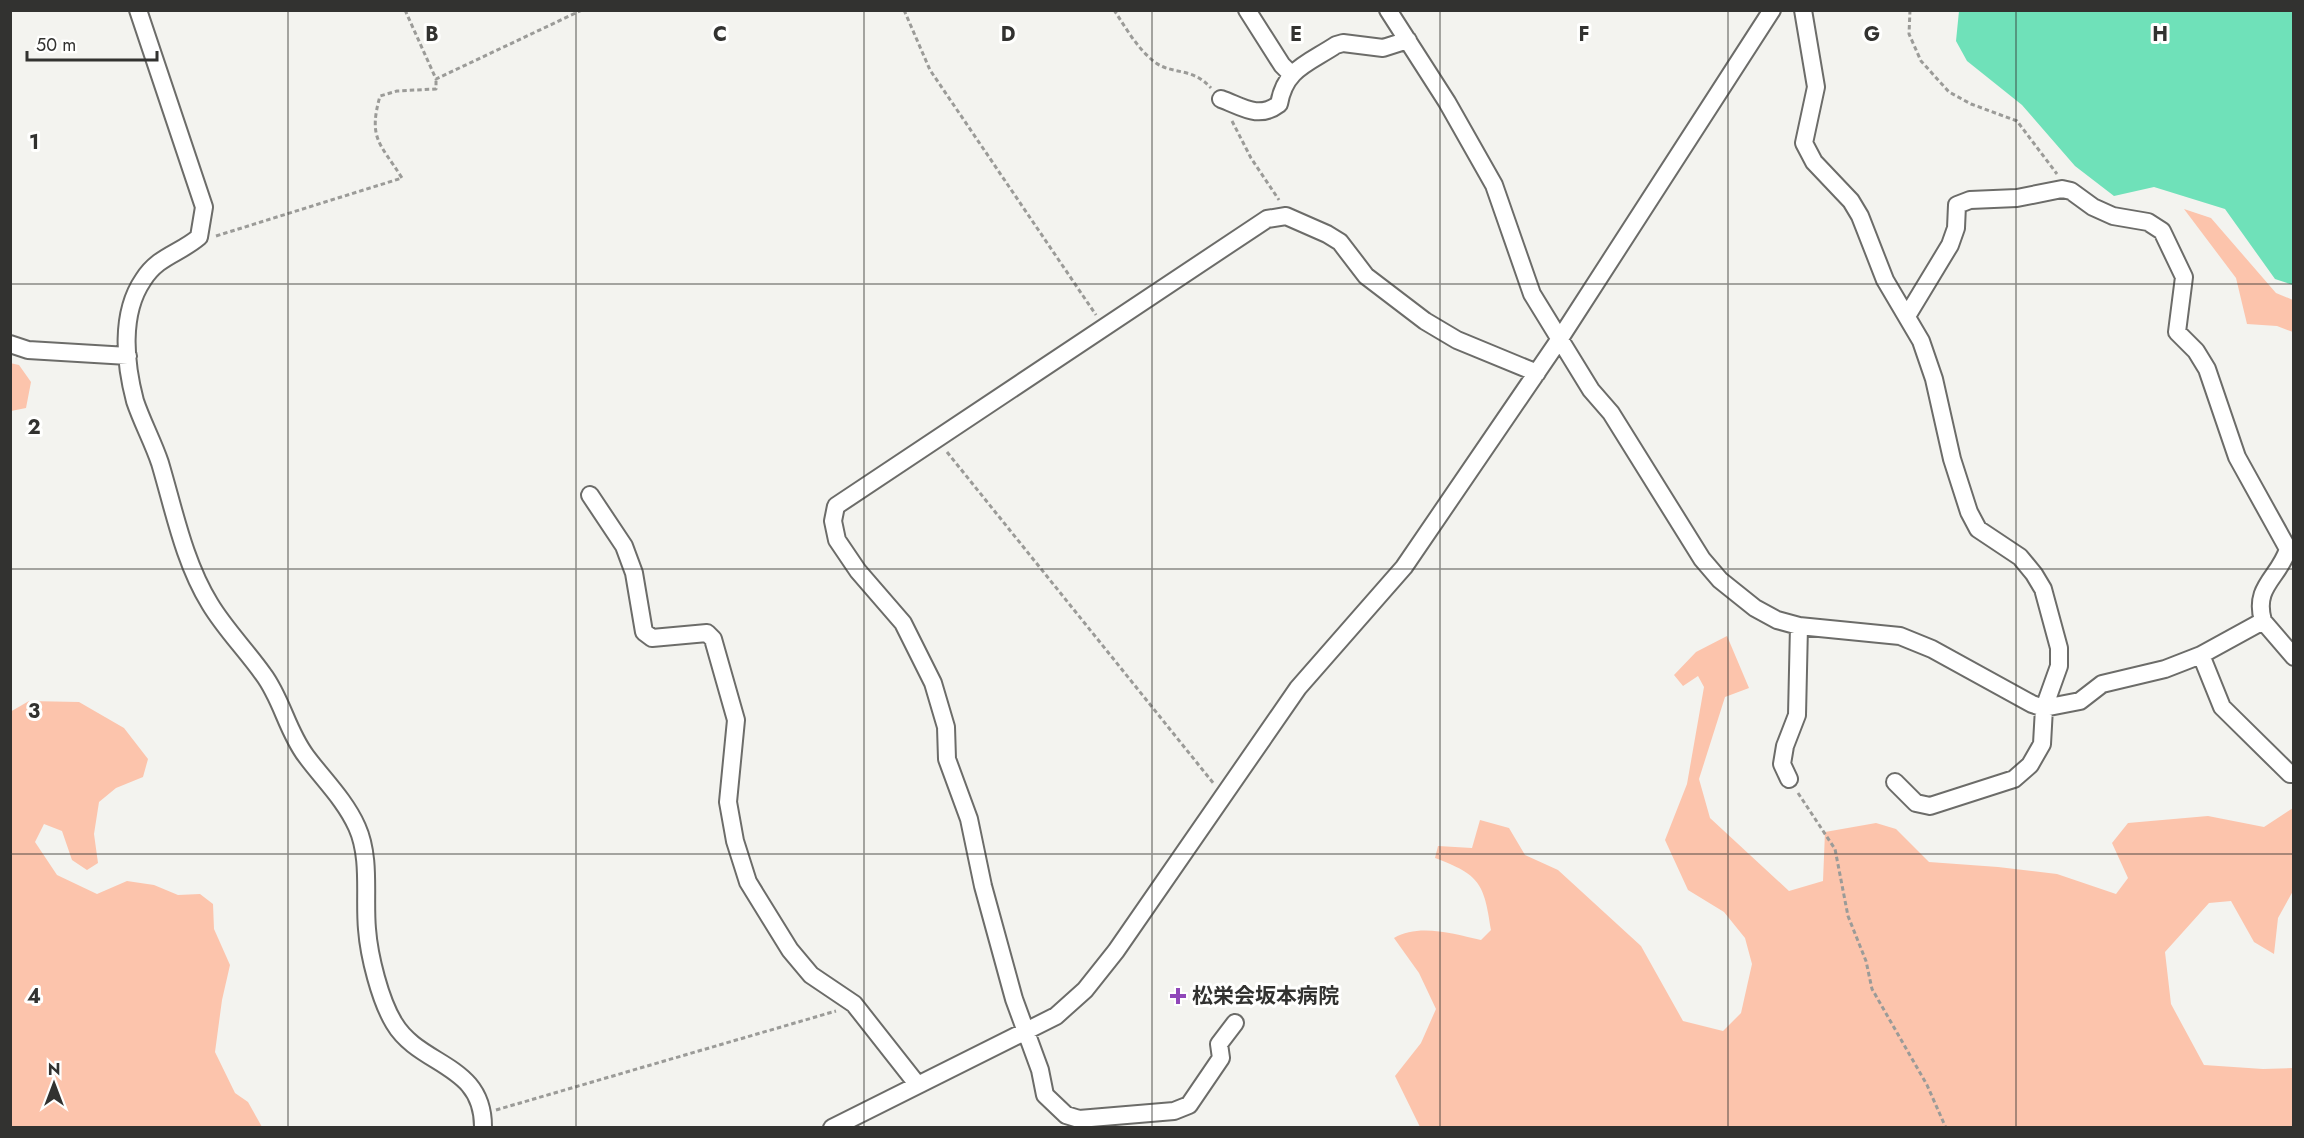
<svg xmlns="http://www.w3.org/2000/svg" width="2304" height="1138" font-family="Jost,'Noto Sans JP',sans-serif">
<rect width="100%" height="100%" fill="#f3f3ef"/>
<path fill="#fcc4ac" d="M2184 209 2211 218 2276 293 2293 300V332L2277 326 2247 324 2236 278Z
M10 363 19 365 31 382 26 408 11 411Z
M1727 636 1749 688 1725 697 1699 779 1710 818 1789 891 1823 881 1825 832 1876 823 1896 829 1929 862 1998 867 2057 874 2116 894 2128 878 2112 843 2128 823 2208 816 2264 827 2293 808V891L2278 918 2274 954 2254 942 2231 901 2209 903 2165 952 2171 1004 2204 1065 2263 1069 2293 1068V1127H1420L1395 1076 1421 1043 1436 1009 1419 973 1394 938C1419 923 1454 934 1481 940L1491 930C1484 883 1480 875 1435 858L1438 846 1472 848 1480 820 1509 828 1525 855 1558 870 1641 946 1683 1021 1723 1031 1741 1013 1752 964 1745 938 1724 912 1688 890 1665 840 1687 784 1704 687 1698 676 1683 686 1674 675 1696 652Z
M29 701 79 702 124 728 148 759 143 777 116 788 99 802 94 834 98 863 87 870 72 860 62 831 44 824 35 842 57 875 97 894 127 881 154 885 178 895 200 894 213 904 214 929 230 965 222 1000 215 1052 235 1093 248 1102 262 1127H11L10 712Z"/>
<path fill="#6fe1b9" d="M1959 11H2293V285L2275 279 2225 209 2154 187 2114 196 2075 166 2022 105 1967 61 1956 41Z"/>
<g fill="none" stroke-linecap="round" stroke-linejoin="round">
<defs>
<path id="minor" d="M138 10 204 207 199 237C179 254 158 256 143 280 120 314 125 363 135 401 142 422 153 442 160 463 174 510 184 562 210 604 225 629 246 650 263 674 282 699 287 731 306 756 323 779 345 800 357 827 371 858 364 897 367 929 369 956 380 1000 394 1023 420 1067 484 1063 483 1128
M1247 10 1282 65 1291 74
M1388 10 1447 102 1494 185 1532 294 1591 390 1611 413 1702 559 1720 580 1755 608 1777 620 1799 626 1900 636 1932 649 2032 704 2044 708 2080 701 2102 684 2165 669 2201 655 2263 621C2253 586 2279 578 2288 549L2237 457 2207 369 2196 351 2177 332 2184 277 2162 231 2148 222 2113 216 2093 207 2071 191 2062 189 2017 198 1970 200 1957 205 1956 228 1950 245 1907 316
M1803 10 1816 87 1804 143 1814 162 1851 201 1860 216 1885 280 1921 341 1934 379 1952 459 1969 512 1978 529 2020 557 2034 574 2043 589 2059 648V666L2044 708 2042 744 2030 765 2014 779 1930 806 1916 803 1895 782
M1221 99C1241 106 1258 120 1279 104 1285 69 1307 64 1336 45L1343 43 1383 48 1408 40
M10 344 28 350 128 356
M590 495 624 546 634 573 644 632 652 638 707 633 713 639 736 720 728 802 735 841 748 882 790 950 811 975 854 1004 917 1084
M2263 621 2294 657
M2201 655 2222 707 2290 774H2294
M1789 779 1782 764 1785 746 1797 715 1799 626
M1235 1023 1219 1044 1221 1058 1189 1105 1174 1111 1079 1119 1066 1115 1045 1095 1040 1070 1014 999 983 886 969 819 947 759 946 727 933 683 903 623 858 571 837 540 833 521 836 506 1267 219 1286 216 1327 234 1340 242 1366 276 1425 321 1457 340 1537 373
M832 1128 1056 1016 1085 990 1116 951 1298 688 1404 567 1559 340 1772 10"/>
</defs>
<use href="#minor" stroke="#6c6c69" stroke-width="20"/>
<path stroke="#9b9b98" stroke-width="3" stroke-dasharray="4.5 3" stroke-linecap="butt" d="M405 10 436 79 582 10
M904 10 930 70 1096 315
M1114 10C1126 28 1138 50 1156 63 1174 75 1192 67 1211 88
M1910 10 1909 34 1921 61 1949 92 1971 104 2017 121 2057 174
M1232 121 1251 158 1279 200
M216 236 402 178C380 143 368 139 380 96L397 91 436 89V79
M947 452 1214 784
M1798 793 1835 849 1848 916 1866 961 1872 989 1927 1085 1946 1128
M496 1110 836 1011"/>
<use href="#minor" stroke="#fff" stroke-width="16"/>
</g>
<path fill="none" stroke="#323230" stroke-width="1.5" stroke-opacity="0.55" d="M288 10V1128M576 10V1128M864 10V1128M1152 10V1128M1440 10V1128M1728 10V1128M2016 10V1128M10 284H2294M10 569H2294M10 854H2294"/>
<path fill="#9047b9" stroke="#fffffe" stroke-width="2" d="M1175 987h6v6h6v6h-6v6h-6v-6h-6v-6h6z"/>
<g text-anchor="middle" stroke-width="6" stroke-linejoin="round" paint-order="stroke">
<g font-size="21" font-weight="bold" fill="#323230" stroke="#fffffe" text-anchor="start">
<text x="1192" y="1003">松栄会坂本病院</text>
</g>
</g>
<g font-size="20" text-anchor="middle" font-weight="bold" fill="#323230" stroke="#fffffe" stroke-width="6" stroke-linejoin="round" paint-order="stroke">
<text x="432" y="41">B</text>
<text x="720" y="41">C</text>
<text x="1008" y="41">D</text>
<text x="1296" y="41">E</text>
<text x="1584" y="41">F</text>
<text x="1872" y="41">G</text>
<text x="2160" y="41">H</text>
<text x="34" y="149">1</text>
<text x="34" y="434">2</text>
<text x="34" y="718">3</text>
<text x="34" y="1003">4</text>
</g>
<rect width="2304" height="1138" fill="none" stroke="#323230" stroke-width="24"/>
<g transform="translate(54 1084)" stroke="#fffffe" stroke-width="4.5" paint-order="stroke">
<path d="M0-4.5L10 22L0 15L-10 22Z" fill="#323230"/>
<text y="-9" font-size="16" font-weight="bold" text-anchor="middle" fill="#323230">N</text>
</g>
<path d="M27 51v9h130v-9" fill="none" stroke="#323230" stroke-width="3"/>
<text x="36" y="51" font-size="18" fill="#323230" stroke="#fffffe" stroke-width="4.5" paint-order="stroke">50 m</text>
</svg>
